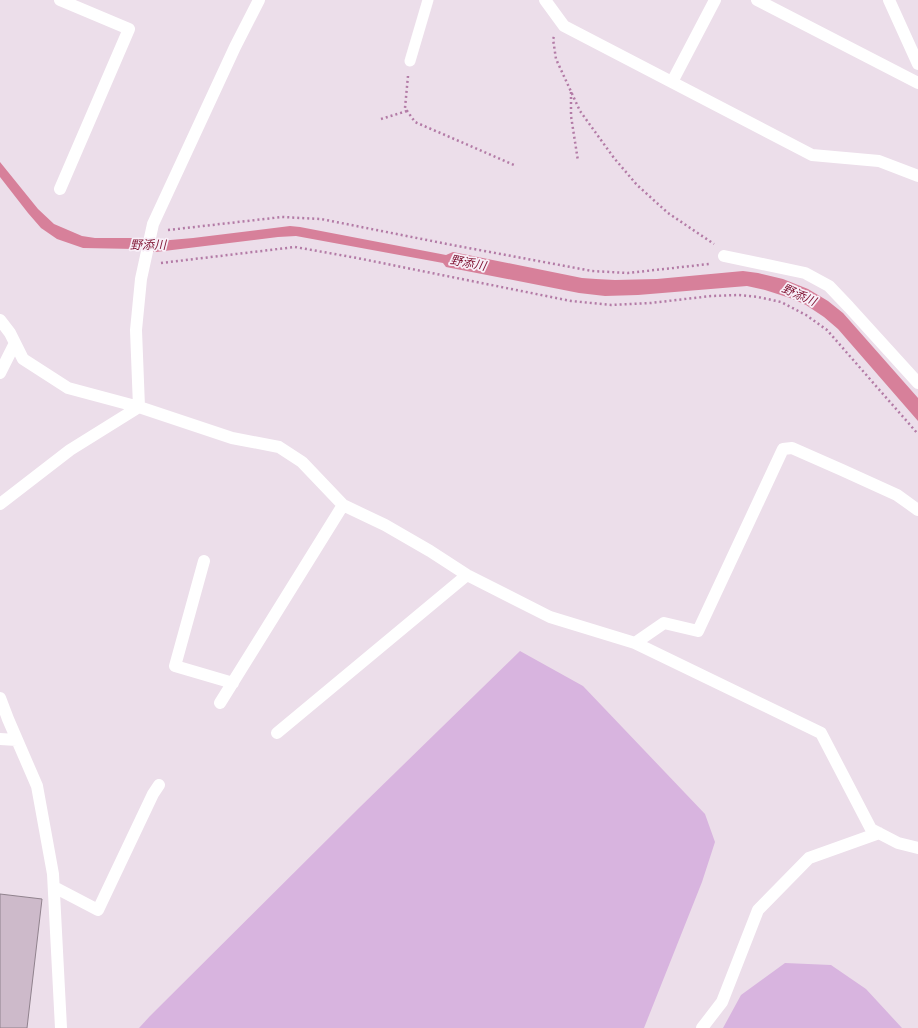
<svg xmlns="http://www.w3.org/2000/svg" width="918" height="1028" font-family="'Public Sans','Noto Sans JP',sans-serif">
<rect width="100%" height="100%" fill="#ecdeea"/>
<path fill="#d8b4df" d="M520 651 583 686 705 814 715 842 702 882 644 1028H139L150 1016 360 807Z
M785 963 831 965 866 989 902 1028H723L741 995Z"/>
<path fill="#d7809a" d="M0 162 38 209 54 224 82 236 95 238H138L159 241 193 238 290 226 300 227 446 255 453 252 582 278 596 279 615 280 657 279 743 271 758 273 783 279 808 289 828 301 843 313 918 398V421L838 329 824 317 806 305 790 298 765 290 747 286 638 295 605 296 579 293 446 267 443 263 296 236 278 237 156 252 135 249 83 248 57 239 41 228 28 213 0 177Z"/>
<path fill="#cdbaca" stroke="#90828d" d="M0 894 42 899 27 1028H0Z"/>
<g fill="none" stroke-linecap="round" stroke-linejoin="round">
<path stroke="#b37ba6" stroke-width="2.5" stroke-dasharray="2 3" stroke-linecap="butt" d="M554 37 553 39 556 59 580 111 614 158 637 185 668 213 714 244
M408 76 405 108 415 122 514 165
M571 92V116L578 161
M381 119 407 111
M168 230 282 217 321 219 447 244 592 271 628 273 709 264 711 263
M161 263 295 247 357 258 571 301 611 305 651 303 711 296 738 295 758 297 781 302 806 315 827 330 918 434"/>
<path stroke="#fff" stroke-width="11" d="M410 61 428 0"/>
<path stroke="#fff" stroke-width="12" d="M545 0 564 26 812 155 879 161 918 176
M757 0 918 83
M889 0 918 64
M672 82 715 0
M60 189 129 29 60 0
M724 256 805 273 829 286 849 307 918 383
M0 320 10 333 23 359 68 388 139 407 232 438 279 447 302 462 343 505 385 525 430 551 467 575 550 617 635 643 821 733 871 829 898 843 918 848
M0 373 15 343
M139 407 136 330 141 279 153 224 235 47 259 0
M0 504 70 450 139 407
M204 561 175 666 233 683
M635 643 664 623 698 631 783 449 792 448 842 470 897 495 918 510
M0 698 8 719 37 786 53 874 61 1028
M220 703 343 505
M277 733 467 575
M0 739 17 740
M54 887 98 910 153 794 159 785
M702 1028 722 1002 758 910 809 858 879 833"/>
</g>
<g text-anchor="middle" stroke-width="3.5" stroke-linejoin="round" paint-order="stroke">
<g font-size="12" font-style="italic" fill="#7f1231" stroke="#f8eff8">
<text x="148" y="249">野添川</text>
<text transform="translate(468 263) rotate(11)" y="4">野添川</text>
<text transform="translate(799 295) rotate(24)" y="4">野添川</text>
</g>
</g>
</svg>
